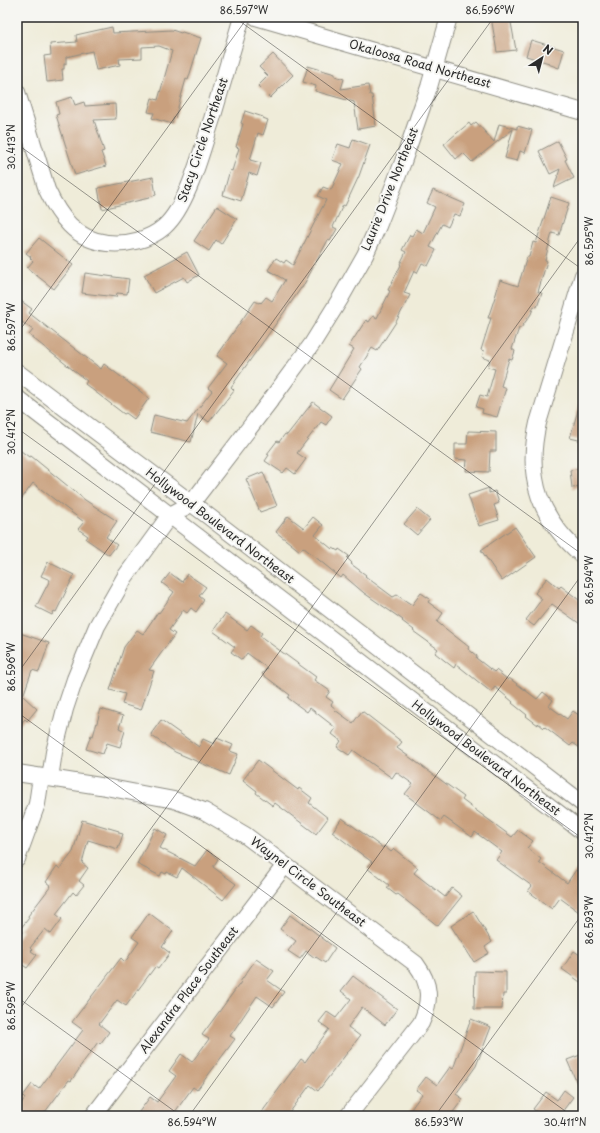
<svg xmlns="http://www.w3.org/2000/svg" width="600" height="1133" font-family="'Playpen Sans',sans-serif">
<rect width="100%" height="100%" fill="#f6f6f2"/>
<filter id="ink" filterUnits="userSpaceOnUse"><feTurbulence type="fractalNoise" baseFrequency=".025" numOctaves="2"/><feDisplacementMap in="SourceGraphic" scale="8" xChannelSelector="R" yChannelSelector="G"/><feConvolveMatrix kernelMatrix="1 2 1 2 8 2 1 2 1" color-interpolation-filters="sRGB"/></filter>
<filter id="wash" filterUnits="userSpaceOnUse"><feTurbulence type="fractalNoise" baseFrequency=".012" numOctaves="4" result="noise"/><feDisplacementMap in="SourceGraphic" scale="16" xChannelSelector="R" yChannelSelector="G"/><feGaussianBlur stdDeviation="0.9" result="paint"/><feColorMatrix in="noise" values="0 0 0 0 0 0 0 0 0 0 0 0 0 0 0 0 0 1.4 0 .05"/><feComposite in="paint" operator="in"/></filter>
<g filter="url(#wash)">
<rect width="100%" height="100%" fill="#efecd9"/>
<g id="blocks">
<path fill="#c9a07e" d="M491 17H510L516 50 497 52Z
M112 27 113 33 172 30 181 33 182 32 201 38 188 80 186 79 175 118 174 117 172 124 152 118 154 113 148 112 152 98 158 100 172 51 159 46 142 47V58L119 59 120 65 96 70 92 51 66 57V64H64V69H62L63 80 47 82 44 56 51 55 50 44 77 42 76 35Z
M531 40 564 50 559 68 548 64 549 63 526 56Z
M273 54 293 75 270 98 258 86 268 76 259 67Z
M308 66 335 74V76L344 79 341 89 368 85 370 95H372L376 126 358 129 354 102 315 91 316 86 303 82Z
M72 97 75 105 84 102 85 106 115 104 116 119 94 120 104 151 101 152 106 166 75 175 56 115 59 114 56 102Z
M245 111 263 117V118L268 120 263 135 258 133 250 160 261 163 257 176 249 173 241 201 223 195 230 170 232 171 239 148 236 147 243 124 241 123Z
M476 122 494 142 499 124 517 129V126L532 130 525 153 520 151 517 161 505 158 513 129 472 162 463 153 456 159 444 144 469 123 471 126Z
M353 139 370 145 359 176 345 206 343 205 333 227 337 229 330 241 328 240 302 288H301L292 301 231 387 234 390 209 422 198 414 191 442 150 432 154 415 187 423 212 391 208 388 227 363 217 356 255 301 259 303 260 302 261 303 266 297 272 301 285 280 268 270 276 258 284 263 286 260 293 265 326 200 318 196 323 187 331 190 343 164 332 160 338 144 350 148Z
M558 141 567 159 565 160 574 178 554 188 560 169 550 174 539 151Z
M153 177 156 195 149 197V198L102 209 98 188Z
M433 190 465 204 460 216 454 214 448 227 442 224 430 247 436 250 428 266 422 263 417 273 414 271 404 293 410 295 396 322 377 351 372 348 360 367 362 369 342 399 329 390 354 349 349 346 366 320 369 322 373 316 377 318 390 291 388 290 401 265 400 264 406 252 402 250 410 235 412 236 416 229 423 233 435 207 427 203Z
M551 197 569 203 559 235 552 233 545 260 547 261 538 292 542 293 537 307 534 306 531 314 521 328H519L512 349 515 351 512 360 509 359 501 386 506 388 497 417 482 413 483 409 476 407 480 395 487 397 495 369 488 367 490 360 482 357 484 351 481 350 491 318H488L496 294 500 280 518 286 527 257H529L533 242 536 243Z
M217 206 237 219 221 244 216 240 209 251 194 241Z
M39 238 73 265 54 289 27 268 33 261 30 258 31 257 26 253Z
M187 252 199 275 187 282 184 277 154 293 144 275Z
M85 273 129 279 127 294 117 293 116 297 82 293Z
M17 298 32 309 29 313 70 345 101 369 104 364 149 398 134 419 126 413 124 414 85 384 87 381 29 335 33 330 22 322 17 328Z
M313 402 332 416 326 425 321 422 297 453 306 459 295 474 287 468 283 473 265 461 269 455 267 454 277 441 279 442 285 434 287 435Z
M580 403 583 404V441L570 438Z
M468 431 496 432V451H490L489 472 466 471 467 460 455 459V444H467Z
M17 448 29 457 31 456 85 500 117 521 106 537 117 545 109 555 86 539 88 536 78 529 84 522 33 483 17 505Z
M583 468V487L572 488 570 470Z
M263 472 277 506 260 512 246 479Z
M489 488V493L495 491 499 503 494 505 499 520 479 526 468 495Z
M417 509 430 520 417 535 404 524Z
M288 516 304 528 313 517 323 525 315 535 332 549 333 548 338 551 339 549 349 556 347 558 352 563 351 564 366 575 365 576 393 597 397 595 412 605 421 593 430 599 428 602 443 613 437 622 469 647 468 649 477 656 476 658 494 672 496 670 508 680 509 678 537 699 543 692 553 700 549 706 567 719 573 711 583 718V750L573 743 570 746 545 727 544 728 538 723V725L526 716 527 715 512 703 513 702 495 687 491 692 456 664 454 668 435 653 438 649 413 631 414 630 402 621 403 620 364 593 343 575 341 578 303 547 300 551 276 532Z
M515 527 536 557 502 581 481 550Z
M48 562 74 575 56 612 54 611 52 615 36 607 50 580 41 576Z
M170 573 182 582 187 574 206 587 199 596 204 600 196 612 191 608 187 613 183 610 169 630 175 634 149 670 154 671 141 710 122 704 125 694 110 690 124 647 137 630 143 634 158 612 159 613 174 592 162 583Z
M547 578 559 588 561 586 583 603V626L552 604 534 626 526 620 542 599 535 593Z
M225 614 247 630 251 625 262 633 260 636 316 677 314 680 330 691 326 697 333 702 331 705 336 709 335 710 353 723 362 711 402 742 397 748 464 797 462 800 512 837 518 830 533 841 527 848 541 859 539 862 567 883 576 870 583 875V915L560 898 552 909 528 891 532 886 496 860 502 852 475 832 472 837 444 817 441 821 405 794 413 784 396 772 392 778 353 750 349 755 337 747 341 741 332 734 336 728 310 708 307 712 288 698 290 695 262 674 267 668 247 653 242 660 231 652 235 647 213 631Z
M17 632 49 643 39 672 32 670 23 696 37 709 27 721 25 719 17 728Z
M101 709 123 716 119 728 125 731 120 747 107 743 103 754 86 749 91 735 93 736Z
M161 720 199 747 203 739 214 744 217 738 233 745 230 751 238 754 229 775 175 752 152 736 151 734Z
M258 760 298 790 299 788 312 798 309 803 328 818 316 834 275 803 273 806 256 793 257 791 243 780Z
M342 818 383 848 384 846 391 852 394 849 418 868 414 873 445 897 452 888 462 896 438 926 398 894 396 895 387 888 389 885 367 868 372 862 332 832Z
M82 820 119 831V833L123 834 118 849 88 840 82 863 88 868 79 881 84 885 76 895 73 892 56 914 62 919 51 934 45 929 30 948 32 950 31 951 37 955 27 968 17 961V939L23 931 20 929 29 918 28 916 51 886 46 882 57 866 60 869 73 852Z
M155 828 167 835 160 848 195 866 207 850 218 859 213 867 236 884 223 900 182 868 177 877 167 872 166 874 162 872 160 876 137 864Z
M473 911 492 942 485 947 489 953 474 962 451 926Z
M149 913 173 931 162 947 170 953 158 969 155 967 126 1006 117 1000 99 1024 109 1032 100 1044 98 1042 79 1068H80L71 1081 69 1080 42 1116H17V1109L25 1098 23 1096 32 1084 39 1089 83 1030 72 1022 121 958 125 962 139 942 132 937Z
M290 915 302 924 303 923 335 948 325 963 316 957 315 958 306 951 300 959 288 951 296 941 280 929Z
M574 951 583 957V984L562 969Z
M256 959 274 971 267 980 284 992 273 1007 257 996 230 1036 235 1039 197 1090 193 1087 172 1116H136L150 1097 157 1102 176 1076 169 1071 181 1054 192 1062 209 1039 202 1035 241 982H240Z
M475 971 506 972V994H503L502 1009H474Z
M353 976 397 1009 385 1025 362 1007 348 1027 360 1036 318 1091 310 1085 287 1116H259L301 1059 305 1062 329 1029 319 1022 327 1012 336 1018 351 999 341 991Z
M471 1019 491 1027 476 1066 456 1094 463 1099 450 1116H406L422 1094 416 1090 426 1077 437 1085 450 1067 453 1069Z
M583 1054V1097L567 1060Z
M564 1090 573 1097 559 1116H542L533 1109 546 1092 557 1100Z"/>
</g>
</g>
<g filter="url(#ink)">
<use href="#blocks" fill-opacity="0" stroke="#8d8c82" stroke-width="1"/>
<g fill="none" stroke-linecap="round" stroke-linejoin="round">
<defs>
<path id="minor" d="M256 17 583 112
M17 92 47 190C59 216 76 240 107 243 127 245 149 240 164 227 188 206 202 149 212 119 222 85 232 51 242 17
M583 275 538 423C525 479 540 519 583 556
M17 372 203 512 583 804
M17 398 583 832
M17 773 100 786 174 800 204 811 245 835 416 964C431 984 431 1001 421 1023L348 1116
M50 778 54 752 65 709 75 679 97 626 125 577 170 515 191 504 270 401 312 344 340 299 365 255 378 226 403 162 429 87 449 17
M17 859 37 804 41 777
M93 1116 285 865"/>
</defs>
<use href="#minor" stroke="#8d8c82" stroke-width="18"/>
<use href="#minor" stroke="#fff" stroke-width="16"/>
</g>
</g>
<path fill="none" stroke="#2b2b2b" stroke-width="1" stroke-opacity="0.45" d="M234 17 583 270M17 144 583 555M17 334 248 17M17 428 583 839M17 674 494 17M17 712 572 1116M17 997 181 1116M17 1013 583 234M189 1116 583 573M435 1116 583 913"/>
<g text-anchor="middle" stroke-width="4" stroke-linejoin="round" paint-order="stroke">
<g font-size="12" fill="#2b2b2b" stroke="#f6f6f2">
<text transform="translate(420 64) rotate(16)" y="4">Okaloosa Road Northeast</text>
<text transform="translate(203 140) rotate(-71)" y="4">Stacy Circle Northeast</text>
<text transform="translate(390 189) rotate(-68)" y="4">Laurie Drive Northeast</text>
<text transform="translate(220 526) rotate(37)" y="4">Hollywood Boulevard Northeast</text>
<text transform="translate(486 758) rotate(37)" y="4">Hollywood Boulevard Northeast</text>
<text transform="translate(308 882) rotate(37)" y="4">Waynel Circle Southeast</text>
<text transform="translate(189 990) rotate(-53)" y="4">Alexandra Place Southeast</text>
</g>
</g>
<rect width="600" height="1133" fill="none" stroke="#f6f6f2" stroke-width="44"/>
<g transform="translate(542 58) rotate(36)" stroke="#f6f6f2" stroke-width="3" paint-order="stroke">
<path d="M0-3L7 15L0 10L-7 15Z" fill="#2b2b2b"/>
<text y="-6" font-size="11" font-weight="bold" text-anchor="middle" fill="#2b2b2b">N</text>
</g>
<rect x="22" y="22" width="556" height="1089" fill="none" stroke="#2b2b2b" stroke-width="1.5"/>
<g font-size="10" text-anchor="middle" fill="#2b2b2b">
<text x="244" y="14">86.597°W</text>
<text x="490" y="14">86.596°W</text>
<text transform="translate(11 147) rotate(-90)" y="4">30.413°N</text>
<text transform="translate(589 241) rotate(-90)" y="4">86.595°W</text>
<text transform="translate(11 327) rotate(-90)" y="4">86.597°W</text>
<text transform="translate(11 432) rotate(-90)" y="4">30.412°N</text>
<text transform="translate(589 580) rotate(-90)" y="4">86.594°W</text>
<text transform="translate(11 667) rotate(-90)" y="4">86.596°W</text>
<text transform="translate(589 836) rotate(-90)" y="4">30.412°N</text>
<text transform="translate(589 920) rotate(-90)" y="4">86.593°W</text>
<text transform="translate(11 1006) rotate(-90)" y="4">86.595°W</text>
<text x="192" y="1126">86.594°W</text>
<text x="439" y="1126">86.593°W</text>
<text x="565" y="1126">30.411°N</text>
</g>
</svg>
